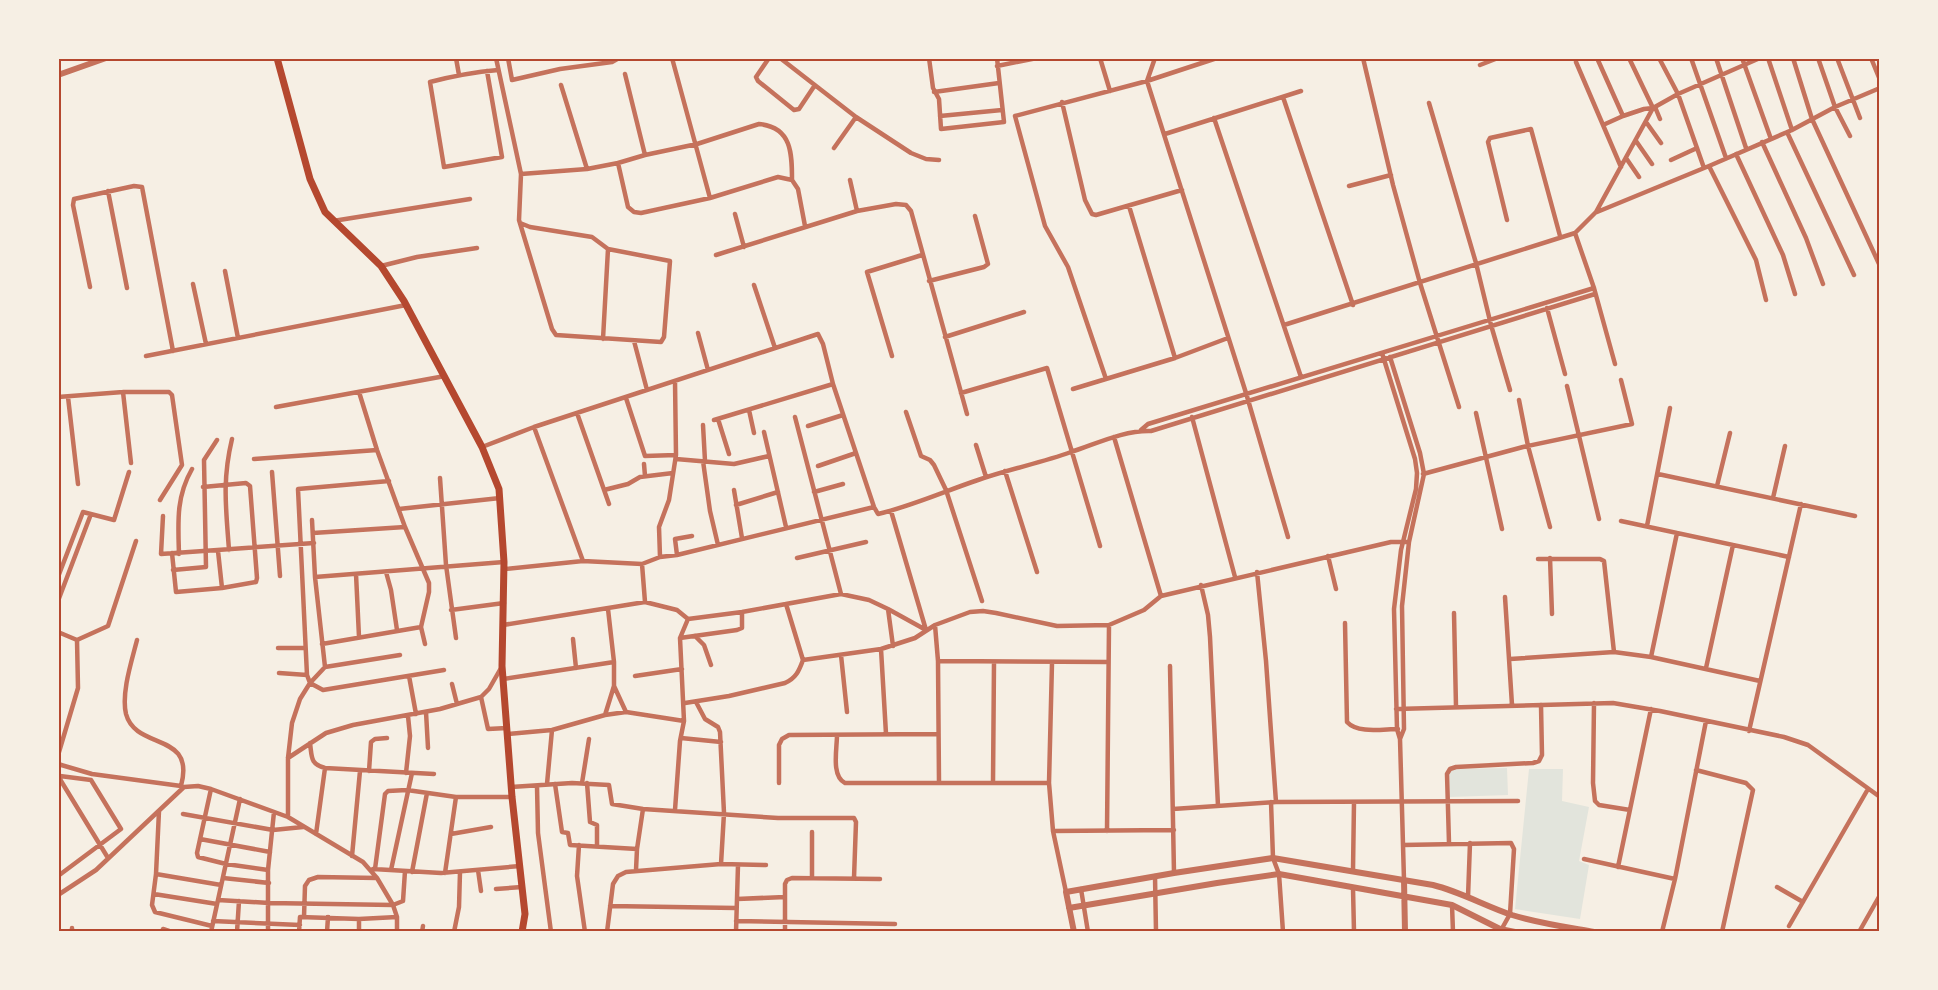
<svg xmlns="http://www.w3.org/2000/svg" width="1938" height="990" font-family="'Source Sans 3',sans-serif">
<rect width="100%" height="100%" fill="#f6efe4"/>
<path fill="#e2e4dc" d="M1507 768 1508 795 1450 797 1449 769Z
M1529 769H1563L1562 801 1589 807 1579 861 1589 865 1580 919 1515 909Z"/>
<g fill="none" stroke-linecap="round" stroke-linejoin="round">
<path stroke="#c5725c" stroke-width="4.5" d="M456 58 459 75
M496 58 521 174 519 220 552 329 556 335 661 342 664 337 670 261 608 249 592 237 530 227 520 223
M508 58 512 80 560 69 612 62 619 58
M672 58 710 198
M769 58 756 77 758 81 794 110 799 109 815 85
M780 58 856 117 911 153 926 159 939 160
M929 58 933 88 939 99 941 129 1004 122 997 58
M1100 58 1110 91
M1155 58 1147 81 1246 393 1288 537
M1363 58 1393 185 1420 283 1459 407
M1597 58 1623 116 1603 125
M1659 58 1678 94 1704 168
M1691 58 1726 158
M1716 58 1746 148
M1742 58 1771 139
M1768 58 1792 130
M1793 58 1812 119 1880 266
M1818 58 1835 107 1850 136
M1837 58 1860 118
M1871 58 1880 80
M1576 62 1621 167
M1480 65 1498 58
M997 66 1037 58
M487 71 502 157 444 167 430 82C453 76 475 72 498 70
M625 74 645 155 697 144 759 124C792 127 792 154 792 180
M561 85 587 169
M934 92 999 83
M1283 97 1353 305
M1062 102 1085 200 1092 214 1096 215 1182 190
M1429 103 1476 263 1491 325 1510 390
M1655 107 1660 119
M940 116 1002 110
M1623 116 1644 109 1653 108 1629 58
M1214 118 1301 377
M1646 122 1661 143
M1787 132 1854 275
M1165 134 1301 91
M1636 141 1652 164
M1762 142 1806 238 1823 284
M834 148 856 117
M1736 154 1783 255 1795 294
M1626 158 1639 177
M1671 160 1697 148
M618 163 645 155
M1709 166 1756 260 1766 300
M521 174 587 169 618 163 628 207 634 212 641 213 710 198 778 177 792 180 798 189 805 226
M850 180 857 211
M1349 186 1391 175
M108 191 127 288
M1129 206 1175 358
M1597 212 1709 166 1792 130 1835 107 1880 88
M735 214 744 247
M1507 220 1488 142 1490 138 1531 129 1560 236
M333 221 470 199
M1575 233 1594 288 1615 364
M716 255 857 211 896 204 906 205 911 211 967 414
M381 266 417 257 477 248
M225 271 238 338
M929 281 984 267 988 264 975 216
M193 284 206 344
M754 285 775 348
M90 287 73 205 74 199 134 186 142 187 173 351
M1547 308 1565 374
M1284 325 1575 233 1596 212 1653 108 1678 94 1760 58
M698 333 708 370
M945 337 1024 312
M603 339 608 249
M634 341 647 390
M1382 353 1415 459 1417 473 1416 489 1401 550 1394 609 1397 729 1400 739 1404 880
M146 356 406 305
M892 356 867 272 922 255
M1390 357 1420 453 1424 474 1409 542 1402 606 1404 729 1400 739
M1106 379 1068 267 1045 226 1015 116 1147 81 1217 58
M1567 386 1599 519
M1073 389 1175 358 1228 338
M123 392 131 463
M359 392 377 450 405 527 429 583V592L421 627 425 644
M961 393 1047 368 1100 546
M58 397 123 392H169L172 395 182 465 160 500
M68 397 78 484
M626 398 645 456 676 455
M1519 400 1528 446 1550 527
M276 407 445 376
M749 410 754 433
M906 412 921 456 930 460 934 465 946 490 982 601
M577 413 609 504
M1476 413 1502 529
M795 417 841 594
M1192 417 1235 577
M718 419 729 454
M714 420 833 384
M703 425 705 461
M808 426 843 415
M534 427 583 561
M1141 430 1148 424 1594 288
M764 432 786 527
M1114 437 1161 596
M976 445 986 477
M482 447 534 427 818 334 823 344 833 384 874 507 878 514C912 506 945 491 978 480 1009 469 1041 463 1071 452 1096 444 1124 430 1151 431L1595 294
M254 459 377 450
M676 459 734 464 769 456
M703 461 710 511 718 545
M644 464 645 476
M818 466 856 453
M1005 471 1037 572
M272 472 280 576
M1423 474 1523 447 1632 424 1621 380
M1658 474 1855 516
M440 478 446 565 456 638
M389 481 298 489 307 675 310 683 323 690 444 670
M1717 486 1730 433
M604 490 628 484 640 477 673 473
M734 490 742 538
M814 492 843 484
M1773 498 1785 446
M736 505 778 492
M399 509 500 498
M891 511 926 630
M163 516 161 554 314 543
M312 520 315 577 325 667
M1621 521 1789 557
M1647 526 1670 408
M313 533 405 527
M229 550C226 508 222 481 232 439
M218 551 222 588
M172 553 176 592 222 588 256 582 257 578 250 486 246 483 203 487
M179 554C178 522 176 497 192 469
M677 555 675 539 692 536
M1328 556 1336 589
M660 557 659 527 669 500 676 455 675 381
M797 558 866 542
M1550 558 1552 614
M642 564 645 602
M505 569 583 561 642 564 660 557 677 555 874 507
M173 570 206 567 204 460 217 440
M386 572 391 590 397 630
M1257 572 1266 661 1276 802
M356 574 359 637
M58 577 83 512 114 520 129 472
M315 577 504 562
M1201 585 1208 615 1210 637 1218 806
M1505 597 1512 705
M58 601 91 514
M786 604 803 660
M451 610 504 603
M1454 613 1456 707
M1345 623 1347 722C1358 734 1383 729 1398 729
M503 625 645 602 677 610 688 619 742 612 841 594 869 600 888 609
M935 625 938 661 939 783
M58 632 77 640 78 688 59 752
M695 636 704 645 711 665
M680 638 737 630 742 628V612
M573 639 576 668
M77 640 108 626 136 541
M137 640C132 660 121 693 126 714 136 751 196 731 181 786
M322 644 421 627
M893 646 888 609 926 630
M278 648H304
M881 649 886 734
M1614 652 1651 657 1760 681
M841 655 847 712
M1651 657 1677 533
M1510 659 1614 652 1604 561 1600 559H1538
M938 661 1107 662
M1052 663 1049 783 1053 831 1066 892
M1170 666 1174 873
M1706 668 1733 545
M279 673 307 675
M409 676 416 714
M635 676 682 669
M503 679 614 662
M452 684 457 704
M614 686 626 712
M481 697 488 729 507 728
M696 702 705 719 718 727 720 732 724 813 721 864
M685 703 729 696 785 683C796 678 799 671 803 660L881 649 915 638 935 625 970 612 983 611 996 613 1057 626 1109 625 1144 610 1161 596 1391 542H1409
M1594 703 1593 783 1595 801 1599 805 1630 810
M1396 709 1613 703 1660 711 1784 737 1808 745 1880 797
M426 712 428 748
M605 715 614 686V662L608 609
M1749 731 1801 504
M508 734 552 730 605 715 626 712 684 721
M837 735C837 749 831 776 845 783H1049
M681 738 721 742
M310 743C312 757 310 764 325 768L434 774
M288 758 326 733 353 725 440 709 481 697 489 689 501 668
M58 764 92 774 181 786
M1696 770 1746 783 1753 790 1722 932
M369 771 371 742 375 739 387 738
M406 773 410 736 408 716
M58 776 108 858
M582 783 589 739
M587 783 590 822 597 825V846
M779 783V745L782 739 789 735 938 734
M993 783 994 662
M547 784 552 730
M555 784 562 832 568 833 570 845 637 849
M537 786 538 833 551 932
M511 787 572 783 609 785 612 804 643 809 778 818H854L856 822 854 878
M211 789 197 853 198 857 226 864 268 870
M1271 802 1273 858 1279 874 1283 932
M1173 809 1276 802 1518 801
M675 810 680 741 684 721 680 638 688 619
M183 814 273 830 303 827
M288 817V758L292 723 300 699 310 683 325 667 400 655
M1053 831 1174 830
M1107 831 1109 625
M812 832V878
M316 834 325 768
M451 834 491 827
M200 839 270 852
M1449 843 1447 774 1450 769 1456 767 1533 763 1539 761 1542 755 1541 705
M579 845 577 876 585 932
M1403 845 1511 843 1514 849 1510 914 1500 932
M352 856 360 771
M1584 859 1675 879
M1618 867 1651 709
M373 869 441 873 520 866
M375 869 385 794 388 791 407 790 456 797H512
M391 870 412 773
M478 870 481 891
M636 870 637 849 643 809
M1353 870 1354 802
M412 872 427 793
M445 873 456 797
M156 874 159 811
M58 876 121 829 91 780 60 776
M1155 876 1156 932
M223 878 269 883
M1777 887 1803 902
M1353 888 1354 932
M496 889 522 887
M1081 889 1088 932
M154 894 217 904
M58 895 96 870 184 787 198 786 211 789 288 817 363 862 377 878 393 905 397 917V932
M1468 897 1470 843
M737 899 785 897
M218 900 269 903 393 905 403 901 405 871
M1452 905 1453 932
M610 906 736 908
M304 917 305 886 309 880 318 877 377 878
M213 921 300 925
M736 921 895 924
M212 926 155 912 152 905 156 874 221 885
M1789 926 1868 789
M72 928V932
M163 929 172 932
M211 932 240 799
M237 932 239 901
M268 932V870L274 812
M299 932 300 917 359 919 397 917
M327 932 328 917
M359 932V919
M422 932 423 926
M454 932 459 907 460 872
M607 932 613 884 618 876 626 872 721 864 766 865
M736 932 738 865
M785 932V884L787 880 792 878 880 879
M1662 932 1675 879 1706 721
M1859 932 1880 895"/>
<path stroke="#c5725c" stroke-width="6" d="M58 75 106 58
M1404 880 1405 932
M1069 908 1217 883 1279 874 1452 905 1500 929 1515 932
M1074 932 1066 892 1174 873 1273 858 1433 885C1461 892 1485 906 1512 915 1538 923 1566 927 1594 932"/>
<path stroke="#b5482f" stroke-width="7" d="M277 58 310 179 325 212 381 266 404 301 482 447 499 489 504 562 502 666 512 797 525 914 522 932"/>
</g>
<rect width="1938" height="990" fill="none" stroke="#f6efe4" stroke-width="120"/>
<rect x="60" y="60" width="1818" height="870" fill="none" stroke="#b5482f" stroke-width="2"/>
</svg>
